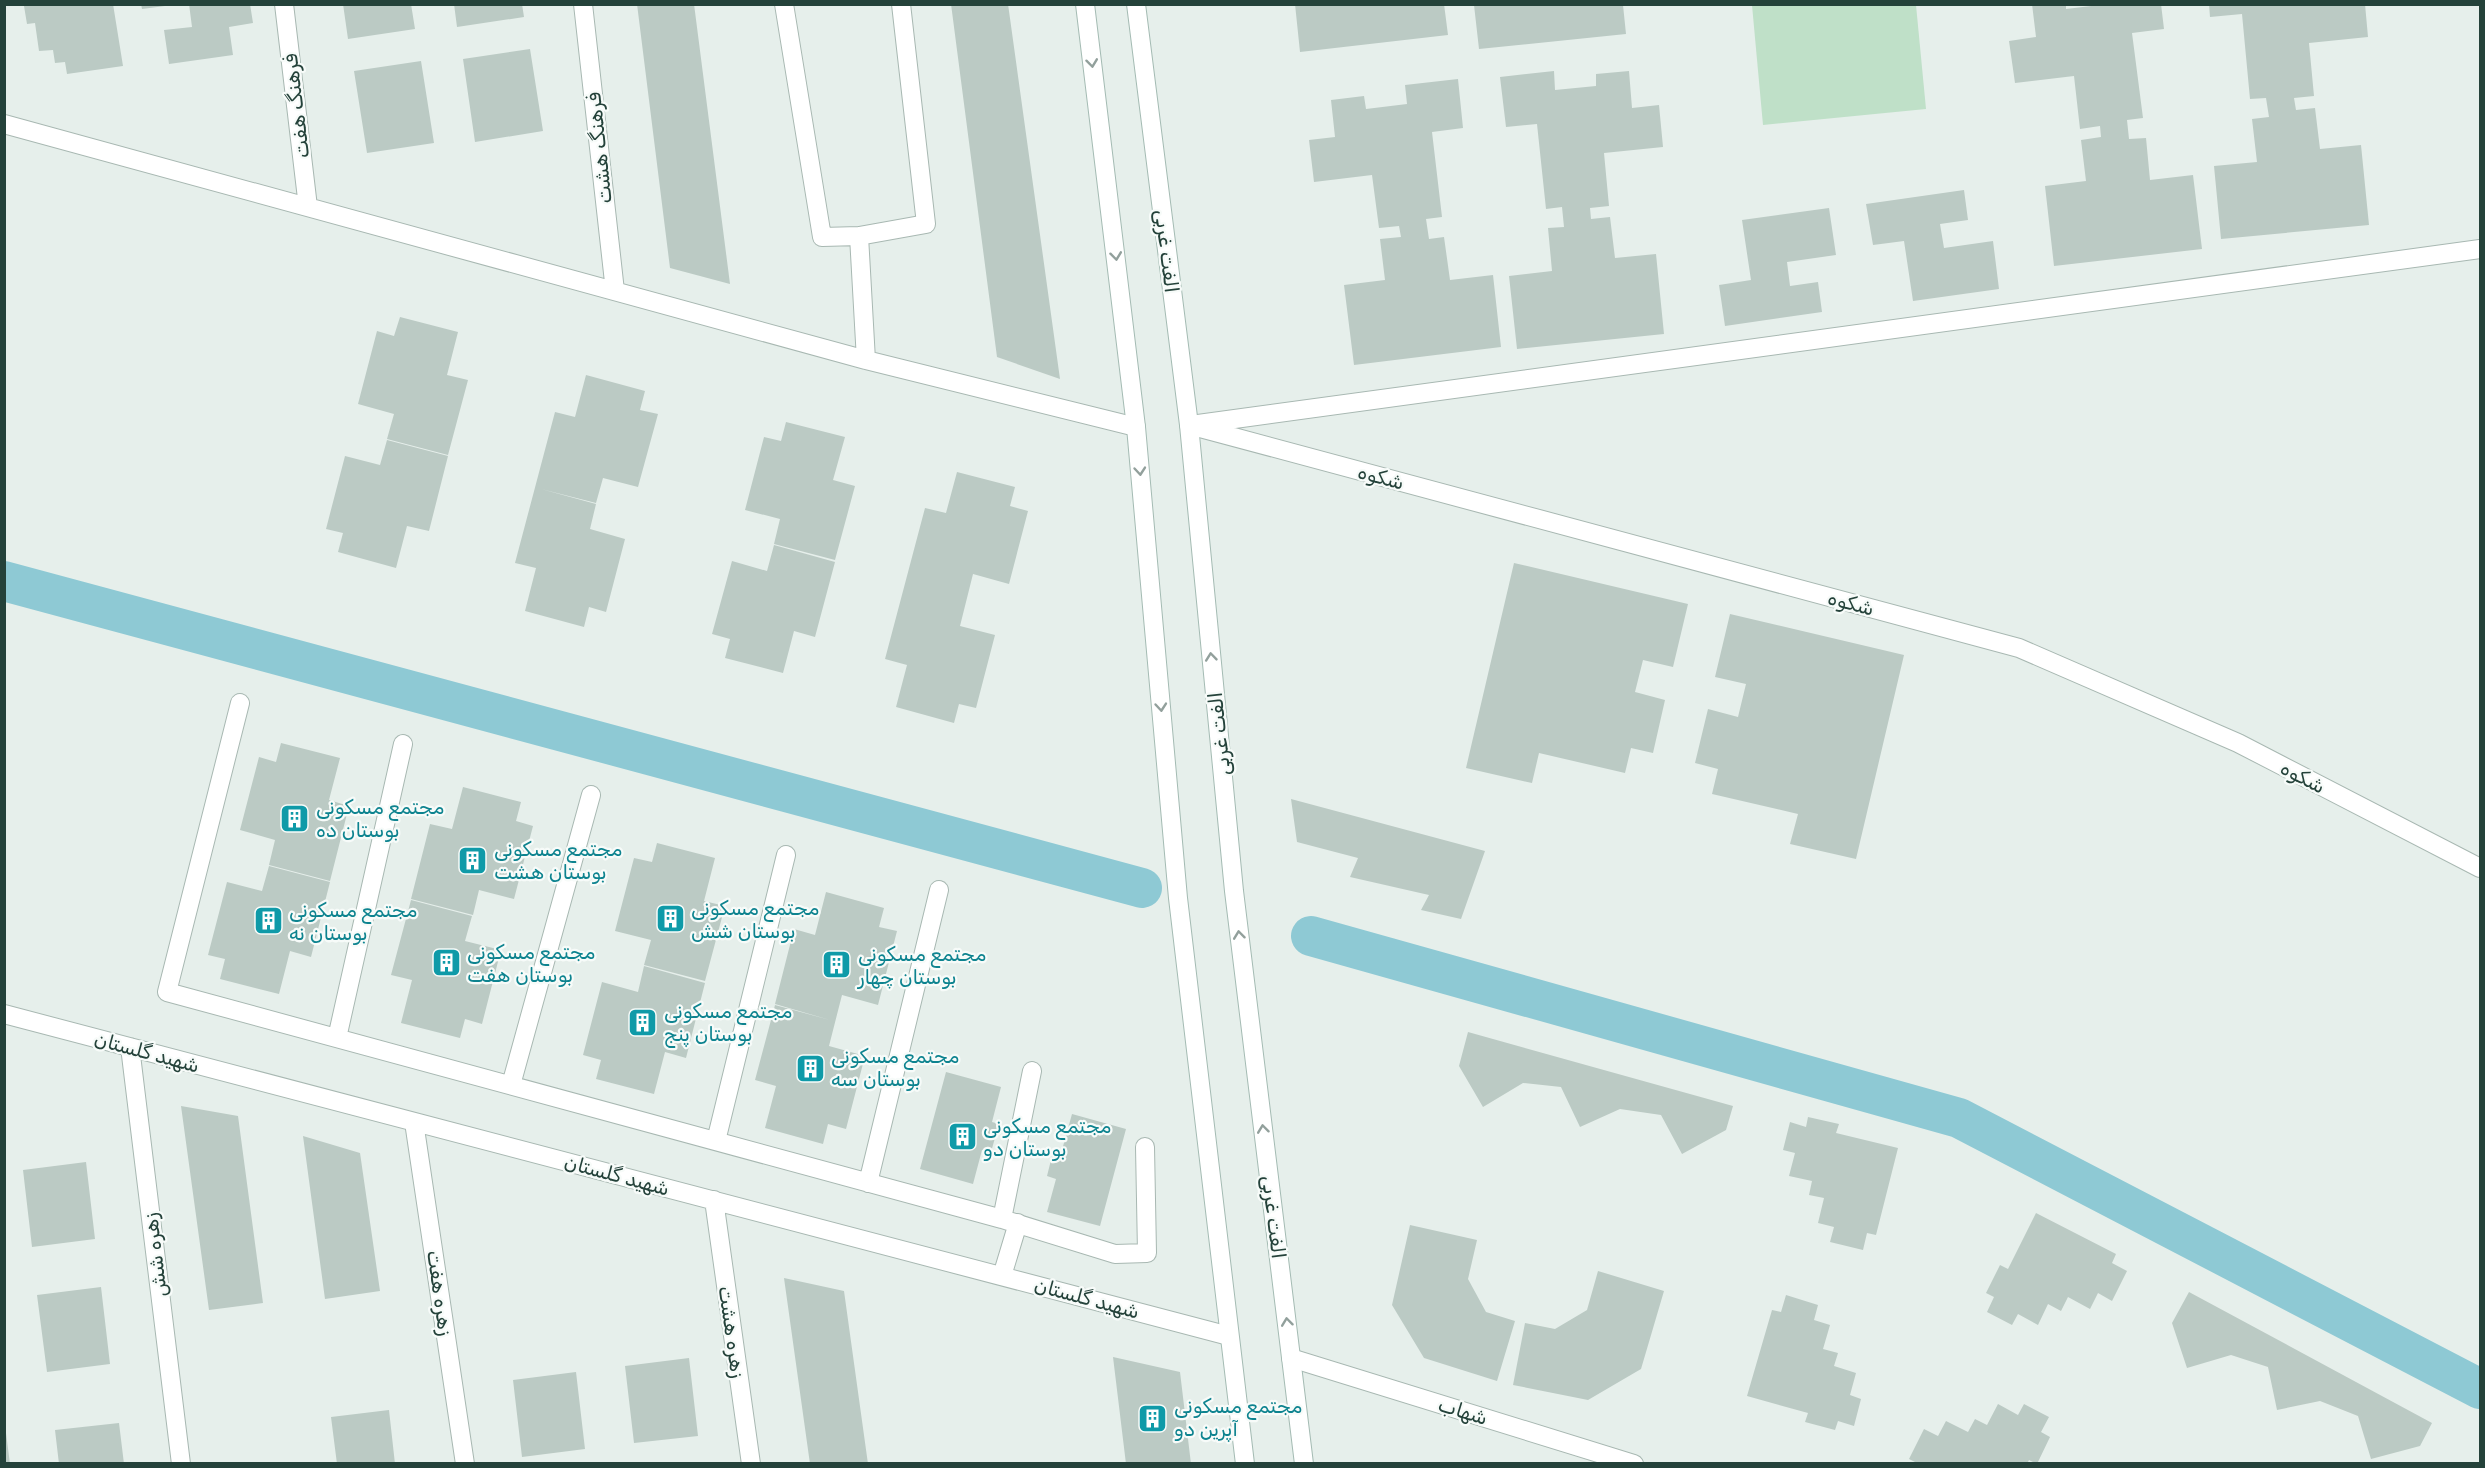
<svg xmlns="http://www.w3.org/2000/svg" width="2485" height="1468" font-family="Rubik,'Noto Naskh Arabic',sans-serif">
<rect width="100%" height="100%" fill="#e6efeb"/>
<path fill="#bfe0c8" d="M1752 5H1916L1926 109 1763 125Z"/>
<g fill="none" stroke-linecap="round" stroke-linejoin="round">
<path stroke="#8ec9d4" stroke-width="40" d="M4 581 1142 888
M1311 936 1959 1118 2480 1389"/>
</g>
<path fill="#bbcac4" d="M31 4H113L123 66 67 74 65 62 55 63 53 50 39 51 35 23 27 24 24 6Z
M141 4H165V6L142 9Z
M189 4H250L253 23 229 27 233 55 169 64 164 30 192 27Z
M343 4H411L415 29 348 39Z
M454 4H522L524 17 457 27Z
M637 4H694L730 284 670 268Z
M951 4H1008L1060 379 997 357Z
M1295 4H1444L1448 35 1300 52Z
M2032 4H2066V9L2108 4H2161L2164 29 2132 33 2143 118 2127 120 2129 139 2146 138 2150 180 2193 175 2202 249 2054 266 2045 186 2086 181 2081 140 2101 137 2100 126 2080 129 2074 76 2015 83 2009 41 2036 37Z
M2209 4H2365L2368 37 2309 43 2314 96 2294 98 2296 110 2315 108 2320 149 2361 145 2369 225 2221 239 2214 166 2257 162 2252 119 2269 117 2266 98 2250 99 2242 14 2210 17Z
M1474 5H1623L1626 34 1479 49Z
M530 49 543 131 475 142 463 59Z
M421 61 434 143 367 153 354 71Z
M1554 71 1555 90 1596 86V74L1629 71 1632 108 1659 105 1663 147 1604 153 1609 206 1590 208 1591 219 1610 217 1615 258 1656 254 1664 334 1517 349 1509 276 1552 271 1548 228 1564 227 1562 207 1546 209 1537 124 1506 127 1500 77Z
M1458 79 1463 128 1432 132 1442 217 1426 219 1429 239 1444 237 1450 280 1493 275 1501 347 1354 365 1344 285 1385 280 1380 239 1401 237 1399 226 1379 228 1372 175 1314 182 1309 140 1335 137 1331 100 1364 96 1366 109 1407 104 1405 85Z
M1964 190 1968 220 1940 224 1944 248 1993 241 1999 289 1913 301 1904 241 1873 245 1866 204Z
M1829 208 1836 255 1787 262 1790 286 1818 282 1822 312 1725 326 1719 285 1751 280 1742 220Z
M400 317 458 332 447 375 468 380 448 455 387 439 394 414 358 404 377 331 394 336Z
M586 375 645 391 640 410 658 414 638 487 603 478 596 503 541 489 596 504 590 529 625 539 606 612 589 607 584 627 525 611 536 568 515 563 555 412 575 417Z
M786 422 845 437 833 480 855 486 835 560 774 544 780 519 745 510 764 437 781 441Z
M387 440 448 456 429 531 407 526 396 568 338 552 343 533 326 529 345 456 380 465Z
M957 472 1015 487 1010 506 1028 511 1009 584 973 574 960 626 995 635 976 708 959 704 954 723 896 707 907 665 885 659 925 508 946 513Z
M774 545 835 562 815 637 794 631 783 673 725 658 730 639 712 634 732 561 767 571Z
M1514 563 1688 604 1673 667 1643 660 1635 692 1665 700 1653 753 1631 748 1625 773 1539 753 1532 783 1466 768Z
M1730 614 1904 655 1856 859 1790 844 1798 814 1712 794 1718 769 1695 763 1708 709 1738 717 1746 684 1715 677Z
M281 743 340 758 329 800 349 806 330 881 269 865 275 840 240 830 259 757 276 762Z
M463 787 521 802 516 821 533 826 514 899 479 890 473 915 411 899 430 824 452 829Z
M1291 799 1485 851 1461 919 1421 910 1429 895 1350 877 1358 858 1297 842Z
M657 843 715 858 704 901 725 906 705 981 644 965 651 940 615 931 634 858 652 862Z
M269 866 330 882 311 957 290 951 279 994 220 979 225 959 208 955 227 882 262 891Z
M826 892 884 908 879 927 897 931 878 1005 842 995 829 1046 865 1056 846 1129 828 1124 823 1144 765 1128 776 1086 755 1080 775 1005 830 1020 775 1004 794 929 815 935Z
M411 900 472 916 465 941 501 950 482 1024 465 1019 460 1038 401 1023 412 980 391 975Z
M644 966 705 983 686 1058 665 1052 654 1094 596 1079 601 1060 583 1055 602 982 638 992Z
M1468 1032 1733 1106 1726 1130 1682 1154 1661 1115 1620 1109 1580 1127 1561 1087 1523 1083 1483 1107 1459 1066Z
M946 1072 1001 1087 992 1122 999 1124 991 1152 982 1150 973 1184 920 1169Z
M181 1106 238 1116 263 1303 209 1310Z
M1072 1114 1126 1129 1100 1226 1047 1212 1056 1179 1047 1176 1054 1148 1062 1150Z
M1808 1117 1839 1124 1836 1133 1898 1148 1876 1235 1867 1233 1863 1250 1830 1242 1834 1227 1818 1223 1824 1198 1809 1195 1812 1181 1789 1176 1795 1153 1783 1150 1790 1122 1806 1127Z
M303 1136 360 1153 380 1291 325 1299Z
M86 1162 95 1239 32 1247 23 1170Z
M2036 1213 2116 1254 2112 1263 2127 1271 2112 1301 2098 1293 2090 1309 2068 1297 2061 1311 2048 1304 2038 1325 2018 1314 2012 1325 1987 1312 1994 1297 1986 1293 2000 1265 2008 1269Z
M1410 1225 1477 1240 1468 1279 1486 1312 1515 1321 1497 1381 1424 1358 1392 1305Z
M1598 1271 1664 1291 1641 1369 1588 1400 1513 1385 1525 1323 1555 1329 1587 1310Z
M784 1278 844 1291 868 1464H810Z
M101 1287 110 1364 47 1372 37 1295Z
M2189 1292 2432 1423 2420 1446 2371 1459 2358 1416 2320 1401 2277 1410 2268 1367 2231 1355 2187 1368 2172 1323Z
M1786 1295 1818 1305 1814 1320 1830 1325 1823 1349 1838 1353 1834 1366 1856 1373 1850 1395 1861 1399 1854 1426 1838 1421 1835 1430 1805 1422 1808 1413 1747 1396 1772 1310 1781 1312Z
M1113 1357 1180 1372 1191 1464H1126Z
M689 1358 698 1436 634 1443 625 1366Z
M576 1372 585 1449 522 1457 513 1380Z
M1998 1404 2018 1415 2024 1404 2049 1417 2041 1432 2050 1437 2037 1464 2029 1460 2027 1464H1919L1909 1459 1924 1429 1938 1436 1946 1421 1968 1432 1975 1419 1987 1425Z
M389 1410 395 1464H337L331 1417Z
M119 1423 124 1464H59L55 1430Z
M4 1433H6L10 1464H4Z"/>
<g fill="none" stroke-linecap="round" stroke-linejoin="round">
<defs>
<path id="street" d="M284 4 308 207
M583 4 615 291
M784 4 822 237 859 236 926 224 901 4
M4 124 866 360 1136 427
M859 236 866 360
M1198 424 2480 249
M1189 425 2019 648 2238 743 2480 868
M240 703 167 992 1002 1219 1115 1254 1147 1253 1145 1147
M4 1014 1229 1336
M337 1038 403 744
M130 1047 181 1464
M511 1085 591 795
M414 1122 465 1464
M716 1141 786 855
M868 1183 939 890
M714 1200 751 1464
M1002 1219 1032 1071
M1002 1276 1018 1223
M1291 1358 1634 1464"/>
<path id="secondary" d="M1085 4 1136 427 1178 898 1245 1464
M1136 4 1189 425 1234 891 1304 1464"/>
</defs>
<use href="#street" stroke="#a8b8b2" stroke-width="20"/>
<use href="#secondary" stroke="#a4bbb3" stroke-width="20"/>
<use href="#street" stroke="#fff" stroke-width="18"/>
<use href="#secondary" stroke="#fff" stroke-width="18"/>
</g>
<defs><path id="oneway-chevron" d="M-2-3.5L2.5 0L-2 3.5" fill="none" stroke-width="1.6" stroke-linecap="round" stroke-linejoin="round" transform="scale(1.5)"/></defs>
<g stroke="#92a09c">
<use href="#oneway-chevron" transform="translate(1092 63) rotate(83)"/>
<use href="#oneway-chevron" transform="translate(1116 256) rotate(83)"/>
<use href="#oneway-chevron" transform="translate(1140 471) rotate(85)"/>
<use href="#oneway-chevron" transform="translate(1211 657) rotate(-96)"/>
<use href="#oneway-chevron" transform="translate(1161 707) rotate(85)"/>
<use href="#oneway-chevron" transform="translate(1239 935) rotate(-97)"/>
<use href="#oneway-chevron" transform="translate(1263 1129) rotate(-97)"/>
<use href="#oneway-chevron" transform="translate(1287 1322) rotate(-97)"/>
</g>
<defs>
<symbol id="building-square" viewBox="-11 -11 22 22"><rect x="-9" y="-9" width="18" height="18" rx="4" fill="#0f9aa8" stroke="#f7fbf9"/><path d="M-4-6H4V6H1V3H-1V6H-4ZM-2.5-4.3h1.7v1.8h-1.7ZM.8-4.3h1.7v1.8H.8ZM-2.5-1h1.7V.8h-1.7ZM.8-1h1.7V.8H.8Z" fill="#fff"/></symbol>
</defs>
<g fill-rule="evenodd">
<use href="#building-square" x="278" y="802" width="33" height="33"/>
<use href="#building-square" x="456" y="844" width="33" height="33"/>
<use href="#building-square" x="654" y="902" width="33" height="33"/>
<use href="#building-square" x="252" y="904" width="33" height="33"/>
<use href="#building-square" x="430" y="946" width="33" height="33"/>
<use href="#building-square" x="820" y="948" width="33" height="33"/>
<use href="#building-square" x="626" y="1006" width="33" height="33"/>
<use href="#building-square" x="794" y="1052" width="33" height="33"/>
<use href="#building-square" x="946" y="1120" width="33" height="33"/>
<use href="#building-square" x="1136" y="1402" width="33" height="33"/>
</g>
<g text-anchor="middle" stroke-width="4.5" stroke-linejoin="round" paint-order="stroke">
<g font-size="20" fill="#24423a" stroke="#f7fbf9">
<text transform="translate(296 106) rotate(-97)" y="7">فرهنگ هفت</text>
<text transform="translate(599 148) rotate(-96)" y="7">فرهنگ هشت</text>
<text transform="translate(1167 251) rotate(83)" y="7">الفت غربی</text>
<text transform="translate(1381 477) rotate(15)" y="7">شکوه</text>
<text transform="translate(1851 603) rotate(15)" y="7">شکوه</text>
<text transform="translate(1219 734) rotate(-96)" y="7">الفت غربی</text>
<text transform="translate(2303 777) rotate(27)" y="7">شکوه</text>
<text transform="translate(147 1052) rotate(15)" y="7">شهید گلستان</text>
<text transform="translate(617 1175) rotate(15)" y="7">شهید گلستان</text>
<text transform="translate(1274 1217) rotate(83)" y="7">الفت غربی</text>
<text transform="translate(155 1255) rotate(-97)" y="7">زهره شش</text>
<text transform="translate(440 1293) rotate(82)" y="7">زهره هفت</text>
<text transform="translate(1087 1298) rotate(15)" y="7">شهید گلستان</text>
<text transform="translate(732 1332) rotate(82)" y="7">زهره هشت</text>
<text transform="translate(1463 1411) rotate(17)" y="7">شهاب</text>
</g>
<g font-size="20" fill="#0d838f" stroke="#f7fbf9" text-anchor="start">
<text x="316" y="814">مجتمع مسکونی<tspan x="316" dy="23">بوستان ده</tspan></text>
<text x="494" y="856">مجتمع مسکونی<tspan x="494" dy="23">بوستان هشت</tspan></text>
<text x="691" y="915">مجتمع مسکونی<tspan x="691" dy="23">بوستان شش</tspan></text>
<text x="289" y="917">مجتمع مسکونی<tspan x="289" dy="23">بوستان نه</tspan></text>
<text x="467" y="959">مجتمع مسکونی<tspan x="467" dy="23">بوستان هفت</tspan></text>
<text x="858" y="961">مجتمع مسکونی<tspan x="858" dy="23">بوستان چهار</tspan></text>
<text x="664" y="1018">مجتمع مسکونی<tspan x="664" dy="23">بوستان پنج</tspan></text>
<text x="831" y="1063">مجتمع مسکونی<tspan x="831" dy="23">بوستان سه</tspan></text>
<text x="983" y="1133">مجتمع مسکونی<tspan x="983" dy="23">بوستان دو</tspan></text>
<text x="1174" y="1413">مجتمع مسکونی<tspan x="1174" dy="23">آپرین دو</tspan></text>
</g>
</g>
<rect width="2485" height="1468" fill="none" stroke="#24423a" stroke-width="12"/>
</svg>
